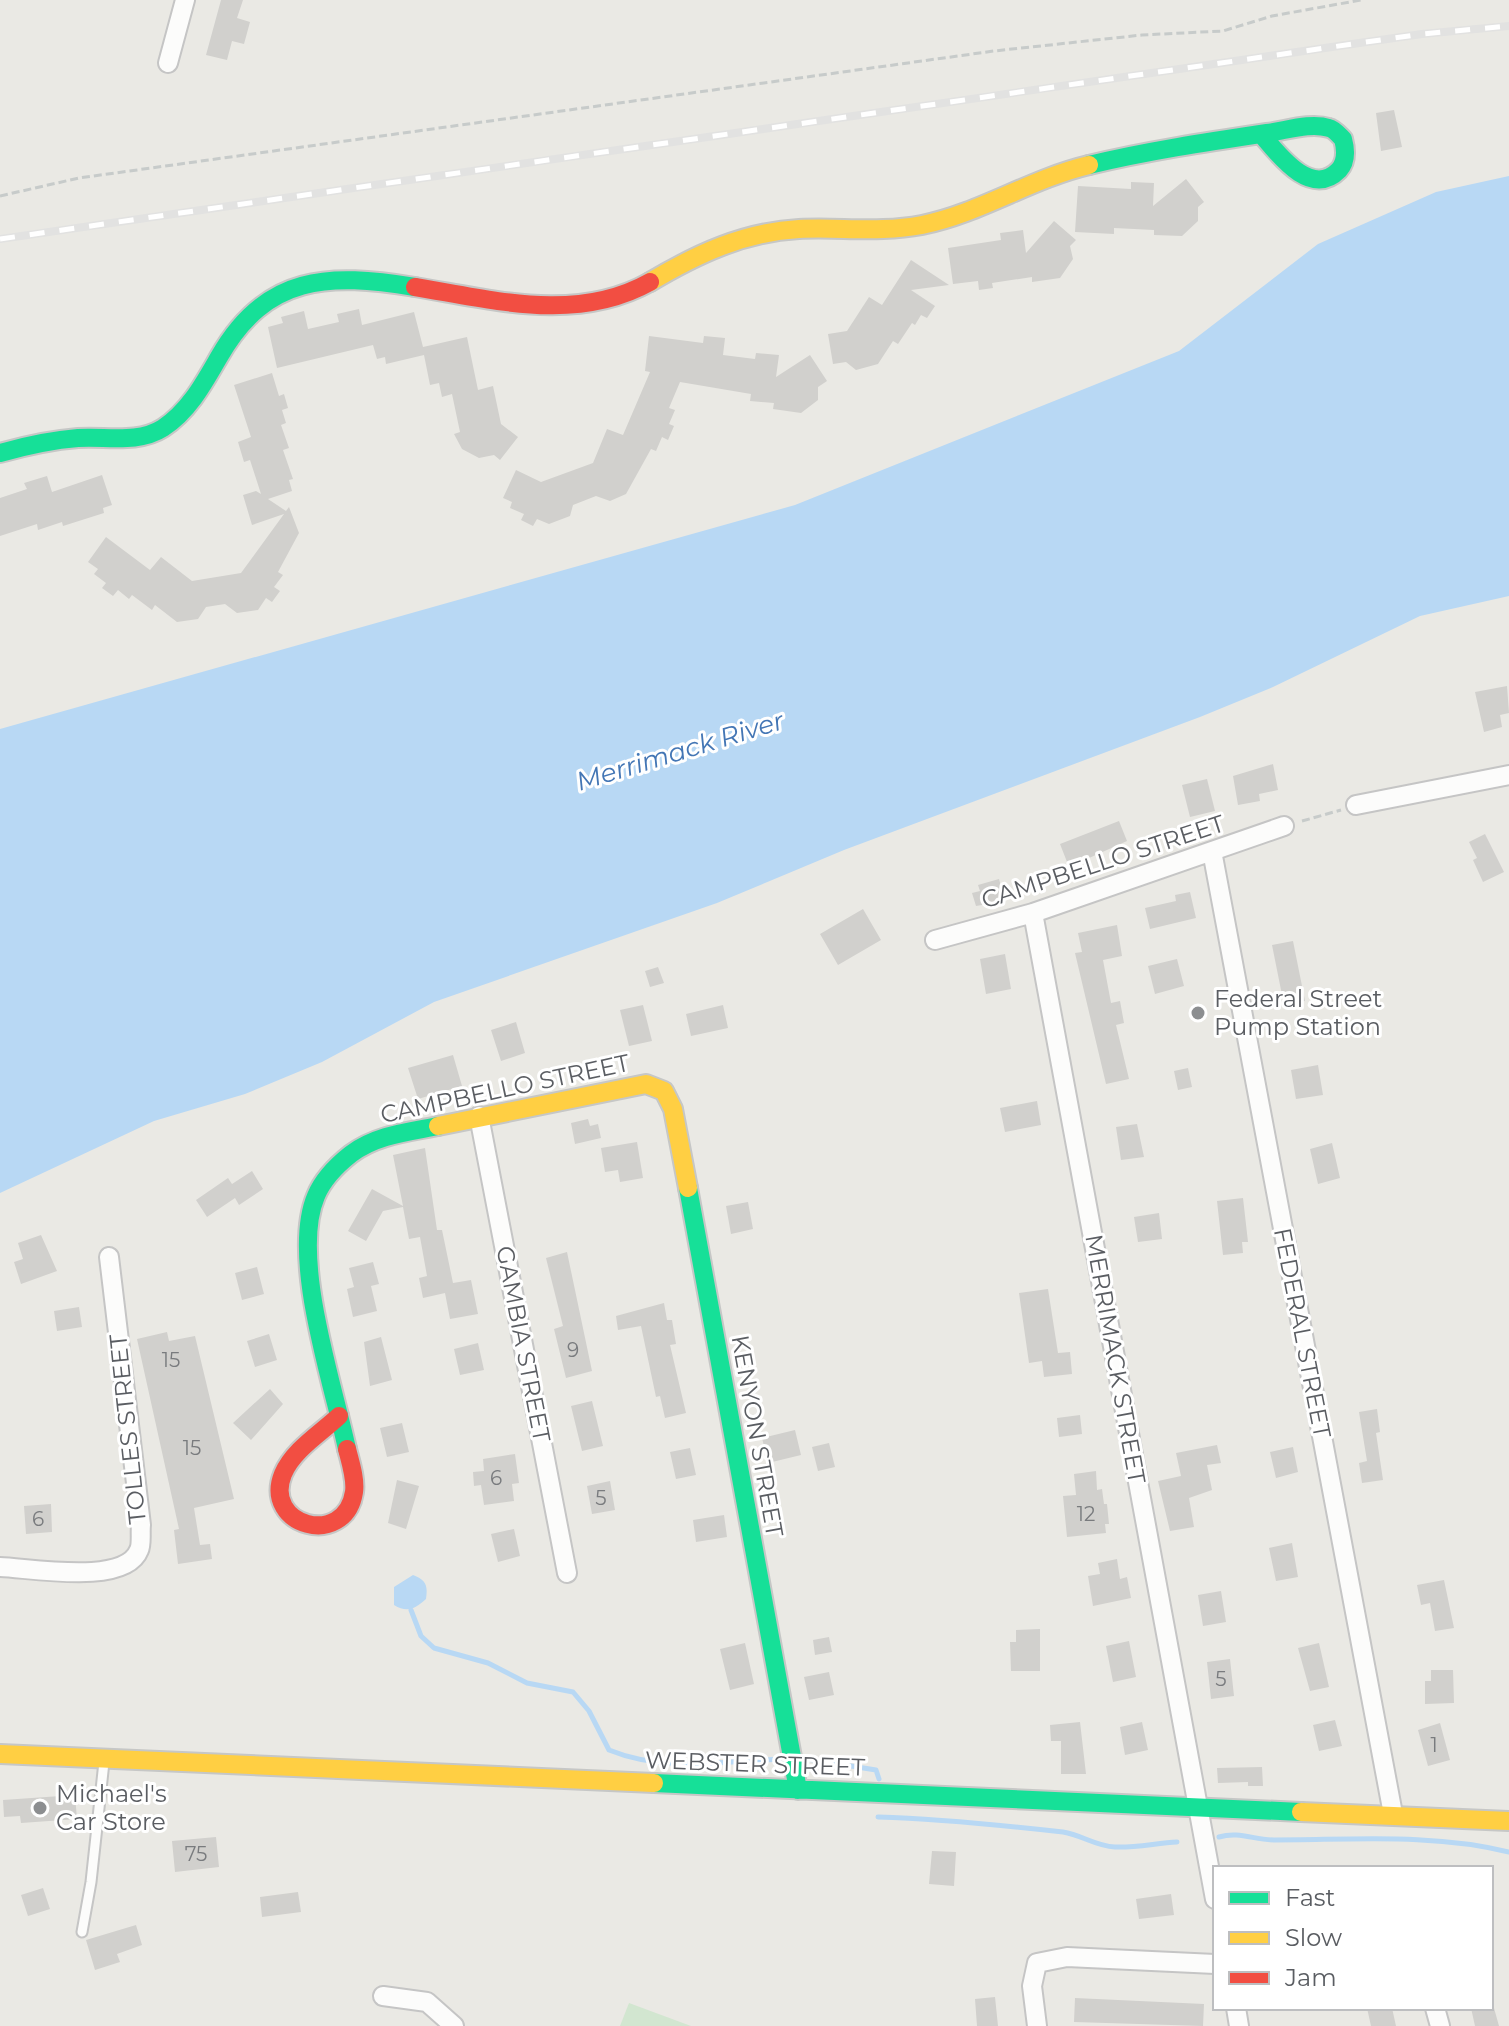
<svg xmlns="http://www.w3.org/2000/svg" width="1509" height="2026" font-family="Montserrat,sans-serif">
<rect width="100%" height="100%" fill="#eae9e4"/>
<path fill="#d2e6d0" d="M629 2003 691 2026H620Z"/>
<path fill="#b8d8f4" d="M1509 176V596L1420 616 1273 687 1200 717 844 850 717 903 434 1002 322 1062 245 1094 154 1121 0 1193V729L795 505 1179 351 1318 244 1436 192Z
M413 1575C426 1580 428 1585 426 1599 415 1609 407 1613 394 1605V1587Z"/>
<g fill="none" stroke-linecap="round" stroke-linejoin="round">
<path stroke="#b8d8f4" stroke-width="5" d="M411 1610 421 1636 434 1648 488 1663 527 1683 573 1692 589 1711 609 1750C665 1773 725 1761 783 1759
M801 1758 876 1770 879 1779
M878 1817C940 1819 1001 1825 1063 1832 1082 1835 1095 1846 1115 1847 1135 1848 1157 1843 1177 1842
M1219 1837C1239 1831 1254 1840 1274 1840 1352 1840 1433 1833 1509 1852"/>
</g>
<path fill="#d1d0cd" d="M221 0H243L237 18 250 22 244 44 232 41 227 60 206 55Z
M1394 110 1402 147 1381 151 1376 113Z
M1186 179 1204 202 1198 207V221L1182 236 1154 235V230L1114 228V234L1075 232 1078 186 1131 189V182L1154 183 1153 206Z
M1054 221 1076 240 1070 246 1073 259 1060 278 1032 282V277L992 283 993 288 979 290 978 281 953 284 948 248 1001 240 1000 233 1023 230 1026 253Z
M911 260 949 285 911 290 935 306 927 318 921 315 915 325 912 323 898 344 893 341 878 364 856 370 846 362 833 364 828 334 847 331 869 297 882 305Z
M359 309 362 325 414 312 423 347 467 337 478 390 493 386 501 424 518 437 500 460 494 455 479 458 462 449 454 434 460 432 452 394 442 397 439 383 430 385 424 355 386 364 385 357 377 359 373 345 277 368 268 327 283 323 281 317 304 311 308 329 339 322 337 314Z
M649 336 703 343 704 336 725 338 723 355 755 359 756 353 779 355 776 377 810 355 827 381 818 387V400L801 413 773 409 774 403 750 401 751 394 680 382 669 408 675 410 669 424 674 426 668 440 662 437 656 451 651 449 626 494 610 501 596 496 573 505 570 516 549 524 537 519 533 526 521 520 524 514 510 508 512 502 503 498 516 470 541 482 593 463 607 429 623 435 650 372 645 371Z
M272 373 279 396 284 394 288 408 282 410 286 423 281 425 289 448 283 450 293 479 289 480 292 491 268 499 286 511 289 507 299 533 278 572 283 575 274 587 280 591 272 602 266 598 258 610 237 613 225 604 206 607 198 619 177 622 155 605 152 610 132 595 129 599 118 590 113 596 102 588 106 583 94 574 98 569 88 562 106 537 150 570 161 557 192 581 241 573 284 514 252 525 243 495 256 491 261 494 250 460 244 462 238 442 251 437 234 385Z
M102 475 112 505 103 508 104 513 63 526 62 522 38 530 37 524 0 536V498L27 489 24 483 47 476 52 492Z
M1507 686 1509 713 1500 715 1502 727 1484 732 1475 692Z
M1273 764 1278 790 1259 794 1260 801 1238 805 1233 776Z
M1207 779 1215 811 1190 817 1182 785Z
M1119 821 1127 841 1069 867 1060 844Z
M1485 834 1504 872 1483 882 1473 860 1477 858 1469 842Z
M999 879 1005 901 976 906 972 893 980 891 978 885Z
M1190 892 1196 918 1150 929 1145 908 1176 901 1175 895Z
M863 909 881 940 838 965 820 934Z
M1117 925 1122 956 1103 960 1111 1003 1120 1001 1124 1023 1116 1025 1129 1079 1106 1084 1075 953 1082 952 1078 933Z
M1293 941 1305 1001 1284 1005 1272 945Z
M1005 954 1011 989 986 994 980 959Z
M1177 959 1184 986 1155 994 1148 966Z
M658 967 664 983 650 987 645 971Z
M643 1005 652 1041 629 1046 620 1010Z
M723 1005 728 1028 691 1036 686 1014Z
M516 1022 525 1053 501 1061 491 1030Z
M453 1055 462 1086 418 1099 408 1068Z
M1318 1065 1323 1095 1296 1099 1291 1070Z
M1188 1068 1192 1087 1178 1090 1174 1071Z
M1037 1101 1041 1125 1005 1132 1000 1108Z
M588 1119 590 1126 598 1124 601 1138 575 1144 571 1123Z
M1137 1124 1144 1157 1121 1160 1116 1127Z
M637 1142 643 1178 620 1182 618 1170 605 1172 601 1148Z
M1332 1143 1340 1178 1318 1184 1310 1149Z
M425 1148 437 1230H442L453 1283 471 1280 478 1314 450 1319 445 1293 423 1298 419 1278 427 1276 420 1237 409 1239 403 1207 383 1211 366 1241 348 1231 372 1189 403 1206 393 1155Z
M252 1171 263 1189 239 1205 235 1198 207 1217 196 1200 228 1178 232 1184Z
M1243 1198 1248 1242H1242L1243 1253 1223 1255 1217 1201Z
M748 1202 753 1229 731 1234 726 1206Z
M1159 1213 1162 1239 1138 1242 1134 1217Z
M41 1235 57 1271 21 1284 14 1262 23 1259 18 1243Z
M567 1252 592 1371 566 1378 554 1329 563 1326 546 1258Z
M373 1262 379 1284 371 1286 377 1311 353 1317 347 1289 354 1287 349 1268Z
M257 1267 264 1294 242 1300 235 1273Z
M1048 1289 1058 1353 1070 1352 1072 1374 1044 1377 1042 1361 1029 1363 1019 1293Z
M664 1303 667 1320H672L676 1344 670 1345 686 1413 665 1418 660 1396 656 1397 641 1326 618 1330 616 1316Z
M79 1307 82 1327 57 1331 54 1311Z
M167 1332 169 1341 195 1336 234 1499 194 1508 200 1545 210 1544 212 1559 178 1564 174 1530 179 1529 137 1339Z
M269 1334 277 1360 255 1367 247 1341Z
M381 1337 392 1380 370 1386 364 1342Z
M478 1343 484 1370 460 1375 454 1349Z
M270 1389 283 1404 251 1440 233 1423Z
M592 1401 603 1446 582 1451 571 1406Z
M1377 1409 1380 1432 1376 1433 1383 1480 1362 1483 1359 1463 1367 1461 1359 1412Z
M1080 1415 1082 1434 1059 1437 1057 1418Z
M402 1423 409 1452 387 1457 380 1428Z
M795 1430 801 1455 768 1463 762 1438Z
M829 1443 835 1467 818 1471 812 1447Z
M1217 1445 1221 1463 1207 1465 1212 1490 1189 1498 1194 1527 1170 1531 1158 1481 1181 1476 1176 1453Z
M1293 1447 1298 1472 1276 1478 1270 1452Z
M690 1448 696 1475 676 1479 670 1452Z
M515 1454 519 1483 512 1484 514 1501 484 1505 481 1485 474 1486 473 1472 484 1471 483 1459Z
M1096 1471 1097 1490 1102 1489 1104 1504H1107L1109 1524H1105L1106 1533 1067 1537 1063 1496 1076 1495 1074 1474Z
M397 1480 419 1486 406 1529 388 1523Z
M610 1481 615 1510 592 1514 587 1486Z
M51 1504 52 1532 26 1534 24 1506Z
M724 1515 727 1537 696 1542 693 1520Z
M514 1529 520 1556 498 1562 491 1534Z
M1292 1543 1298 1577 1276 1581 1269 1548Z
M1117 1559 1120 1579 1127 1577 1131 1598 1093 1606 1088 1576 1100 1574 1098 1563Z
M1444 1580 1454 1628 1435 1631 1430 1603 1421 1605 1417 1585Z
M1221 1591 1226 1622 1203 1626 1198 1595Z
M1040 1629V1671H1011L1010 1642H1016V1630Z
M829 1637 832 1652 815 1655 813 1640Z
M1129 1641 1136 1677 1113 1682 1106 1646Z
M745 1643 754 1684 730 1690 720 1649Z
M1319 1643 1329 1687 1310 1691 1298 1648Z
M1230 1659 1234 1696 1211 1699 1207 1662Z
M1431 1670H1453L1454 1703 1425 1704V1681H1431Z
M829 1672 834 1695 809 1700 804 1677Z
M1335 1720 1342 1746 1319 1751 1313 1725Z
M1080 1722 1086 1774H1061V1741H1051L1050 1725Z
M1142 1722 1148 1750 1125 1755 1120 1727Z
M1440 1723 1450 1760 1428 1766 1418 1730Z
M1262 1767 1263 1786H1248V1782L1218 1783 1217 1768Z
M75 1795 77 1819 21 1823 20 1816 4 1817 3 1800Z
M216 1837 219 1867 175 1872 172 1841Z
M932 1851 956 1852 954 1886 929 1884Z
M43 1888 50 1909 28 1916 21 1895Z
M298 1892 301 1912 262 1917 260 1897Z
M1171 1894 1174 1915 1139 1919 1136 1899Z
M136 1925 142 1945 117 1954 120 1962 95 1970 86 1940Z
M995 1997 998 2026H977L975 1999Z
M1075 1998 1204 2004 1203 2026 1074 2022Z
M1367 2008H1392L1396 2026H1371Z
M1471 2008H1494L1499 2026H1475Z"/>
<g fill="none" stroke-linecap="round" stroke-linejoin="round">
<defs>
<path id="lane" d="M82 1932 91 1882 104 1762"/>
<path id="street" d="M168 63 185 0
M1356 805 1509 775
M1212 851 1393 1814
M1033 913 1215 1899
M935 940 1033 913 1284 826
M479 1116 567 1573
M0 1567C31 1568 125 1586 139 1550 142 1544 140 1532 141 1525L109 1257
M383 1996 427 2002 454 2026
M1236 2008 1239 2026
M1435 2008 1440 2026
M1037 2026 1032 1986 1037 1963 1067 1957 1215 1964"/>
<path id="fast" d="M1089 165C1147 151 1207 142 1267 133 1285 131 1310 122 1329 128 1334 129 1339 135 1343 139 1346 150 1347 161 1339 170 1311 199 1278 154 1261 134
M0 453C25 446 52 440 78 438 106 436 138 444 163 428 189 411 204 383 219 357 266 274 329 273 415 287
M688 1188 798 1790
M347 1449C333 1383 290 1257 316 1196 323 1179 337 1165 351 1154 376 1135 408 1132 438 1126
M654 1783 1301 1812"/>
<path id="slow" d="M650 282C697 254 744 232 799 229 840 227 881 233 922 225 981 213 1030 179 1089 165
M438 1126 646 1084 664 1091 673 1109 688 1188
M0 1754 654 1783
M1301 1812 1509 1821"/>
<path id="jam" d="M415 287C494 300 577 323 650 282
M339 1416C321 1433 293 1450 283 1474 262 1526 345 1549 354 1492 356 1479 350 1461 347 1449"/>
</defs>
<use href="#lane" stroke="#c5c5c5" stroke-width="13"/>
<use href="#street" stroke="#c5c5c5" stroke-width="22"/>
<use href="#fast" stroke="#c6c7c6" stroke-width="22"/>
<use href="#slow" stroke="#c6c7c6" stroke-width="22"/>
<use href="#jam" stroke="#c6c7c6" stroke-width="22"/>
<path stroke="#c7cbca" stroke-width="3" stroke-dasharray="8 4" stroke-linecap="butt" d="M0 196 79 178 994 51 1142 35 1223 31 1272 16 1361 0
M1302 821 1341 810"/>
<use href="#lane" stroke="#fcfcfb" stroke-width="9"/>
<use href="#street" stroke="#fcfcfb" stroke-width="18"/>
<use href="#fast" stroke="#16e098" stroke-width="18"/>
<use href="#slow" stroke="#ffcf43" stroke-width="18"/>
<use href="#jam" stroke="#f24e42" stroke-width="18"/>
<defs>
<path id="rail" d="M0 239 1422 34 1509 26"/>
</defs>
<use href="#rail" stroke="#e2e2e1" stroke-width="8"/>
<use href="#rail" stroke="#fff" stroke-width="5" stroke-dasharray="15" stroke-linecap="butt"/>
</g>
<g fill="#8c8e90" stroke="#fff" stroke-width="3">
<circle cx="1198" cy="1013" r="8"/>
<circle cx="40" cy="1808" r="8"/>
</g>
<g text-anchor="middle" stroke-width="6" stroke-linejoin="round" paint-order="stroke">
<g font-size="20" fill="#797b7e">
<text x="573" y="1357">9</text>
<text x="171" y="1367">15</text>
<text x="192" y="1455">15</text>
<text x="496" y="1485">6</text>
<text x="601" y="1505">5</text>
<text x="1086" y="1521">12</text>
<text x="38" y="1526">6</text>
<text x="1221" y="1686">5</text>
<text x="1434" y="1752">1</text>
<text x="196" y="1861">75</text>
</g>
<g font-size="24" fill="#5a5d62" stroke="#fff">
<text transform="translate(1103 862) rotate(-18)" y="8">CAMPBELLO STREET</text>
<text transform="translate(505 1089) rotate(-12)" y="8">CAMPBELLO STREET</text>
<text transform="translate(1302 1333) rotate(79)" y="8">FEDERAL STREET</text>
<text transform="translate(523 1344) rotate(79)" y="8">GAMBIA STREET</text>
<text transform="translate(1115 1359) rotate(80)" y="8">MERRIMACK STREET</text>
<text transform="translate(128 1429) rotate(-96)" y="8">TOLLES STREET</text>
<text transform="translate(757 1436) rotate(80)" y="8">KENYON STREET</text>
<text transform="translate(755 1764) rotate(2)" y="8">WEBSTER STREET</text>
</g>
<g font-size="24" fill="#5a5d62" stroke="#fff" text-anchor="start">
<text x="1214" y="1007">Federal Street<tspan x="1214" dy="28">Pump Station</tspan></text>
<text x="56" y="1802">Michael's<tspan x="56" dy="28">Car Store</tspan></text>
</g>
<g font-size="26" font-style="italic" fill="#4376b5" stroke="#fff">
<text transform="translate(680 751) rotate(-17)" y="9">Merrimack River</text>
</g>
</g>
<rect x="1213" y="1866" width="280" height="144" fill="#ffffff" stroke="#bdbec0" stroke-width="2"/>
<rect x="1229" y="1892" width="40" height="12" fill="#16e098" stroke="#bdbec0" stroke-width="2"/>
<text x="1285" y="1906" font-size="24" fill="#5a5d62">Fast</text>
<rect x="1229" y="1932" width="40" height="12" fill="#ffcf43" stroke="#bdbec0" stroke-width="2"/>
<text x="1285" y="1946" font-size="24" fill="#5a5d62">Slow</text>
<rect x="1229" y="1972" width="40" height="12" fill="#f24e42" stroke="#bdbec0" stroke-width="2"/>
<text x="1285" y="1986" font-size="24" fill="#5a5d62">Jam</text>
</svg>
